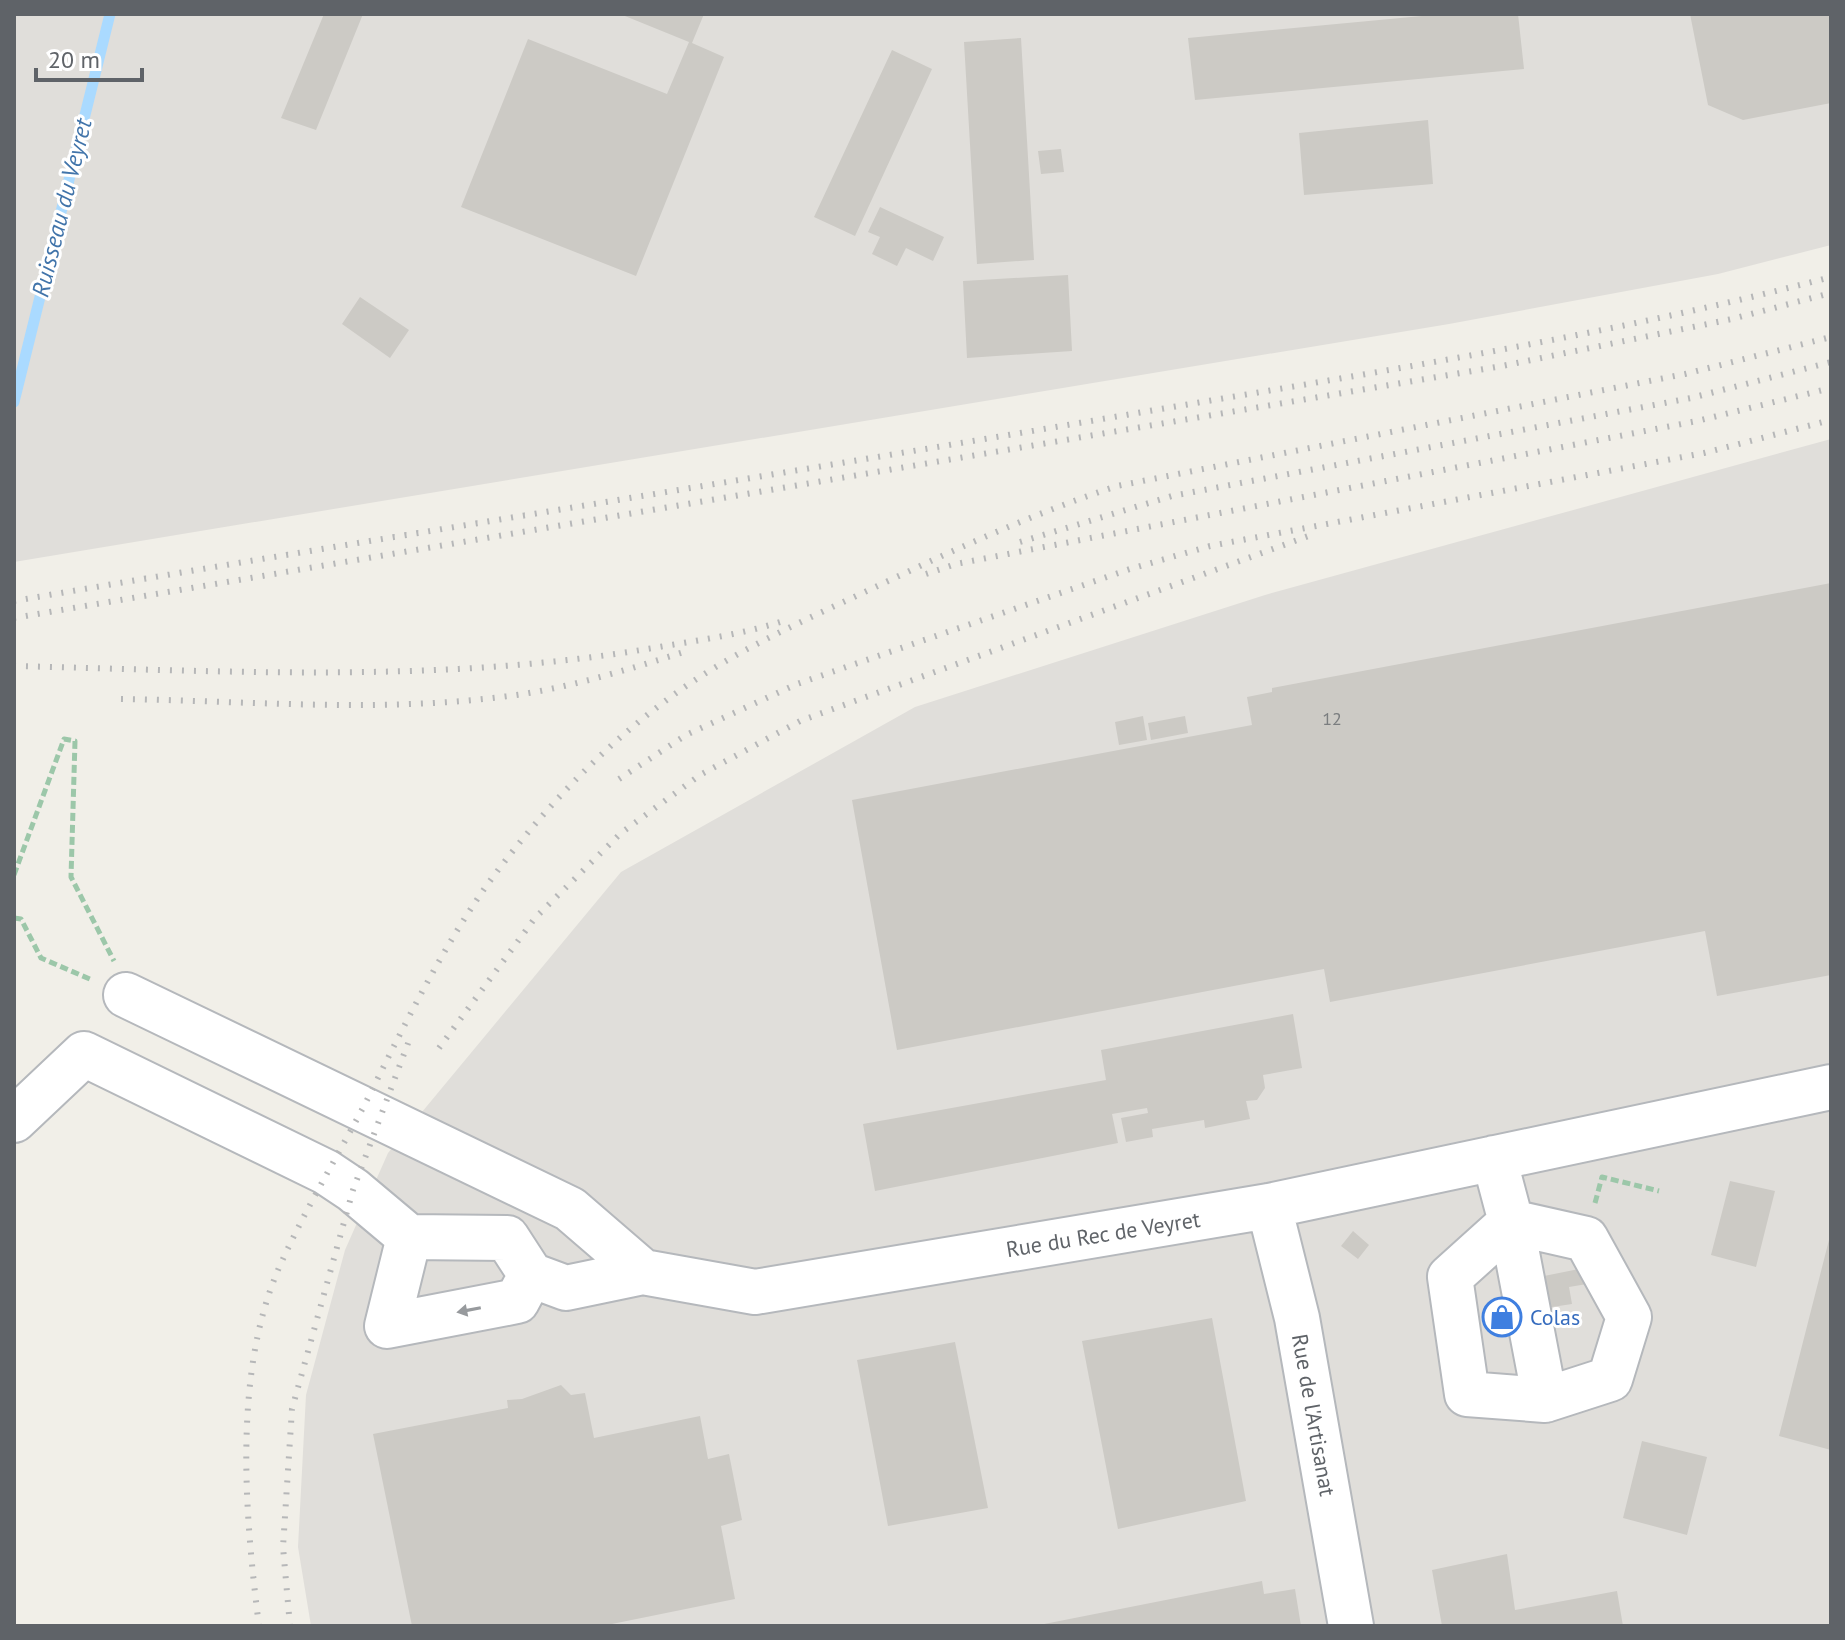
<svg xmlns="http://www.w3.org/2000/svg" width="1845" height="1640" font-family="'PT Sans',sans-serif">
<rect width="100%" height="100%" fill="#f1efe8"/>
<path fill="#e0deda" d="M14 14H1831V245L1718 274 1449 324 14 562Z
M1831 439V1626H311L298 1547 306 1395 345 1250 388 1153 621 872 915 707 1265 595Z"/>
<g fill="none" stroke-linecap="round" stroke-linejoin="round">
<path stroke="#aadaff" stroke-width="11" d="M14 402 110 14"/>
</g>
<path fill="#cccac5" d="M324 14H363L316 130 281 118Z
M620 14H704L692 43 724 57 636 276 461 207 528 39 667 94 689 42Z
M1443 14H1518L1524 69 1195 100 1188 38Z
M1690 14H1831V103L1743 120 1708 105Z
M1021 38 1034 260 977 264 964 42Z
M892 50 932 69 855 236 814 217Z
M1428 120 1433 184 1304 195 1299 133Z
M1061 149 1064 172 1041 174 1038 151Z
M880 207 944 237 933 261 906 248 897 266 872 254 880 237 868 232Z
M1068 275 1072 351 967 358 963 281Z
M360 297 409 330 390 358 342 324Z
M1831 583V975L1717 996 1705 931 1330 1002 1324 969 897 1050 852 800 1252 725 1247 697 1272 692V688Z
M1143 716 1147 740 1119 745 1115 722Z
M1185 716 1188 733 1151 740 1148 723Z
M1293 1014 1302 1068 1263 1075 1265 1088 1257 1100 1246 1101 1250 1119 1205 1128 1204 1120 1152 1129 1153 1137 1126 1142 1121 1118 1148 1113 1147 1108 1112 1114 1118 1143 875 1191 863 1124 1106 1080 1101 1050Z
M1730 1181 1775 1191 1756 1267 1711 1255Z
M1353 1231 1369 1245 1358 1259 1341 1246Z
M1830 1236H1831V1450L1779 1436Z
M1584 1268 1587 1284 1569 1287 1572 1304 1545 1308 1539 1277Z
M1212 1318 1246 1501 1118 1529 1082 1341Z
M955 1342 988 1508 888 1526 857 1360Z
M561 1385 571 1395 585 1393 594 1438 700 1416 708 1459 729 1454 742 1520 721 1526 735 1599 602 1626H412L373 1434 508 1408 507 1400 522 1399Z
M1642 1441 1707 1457 1687 1535 1623 1518Z
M1507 1554 1515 1610 1617 1591 1623 1626H1442L1432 1570Z
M1262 1581 1264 1594 1295 1589 1301 1626H1034Z"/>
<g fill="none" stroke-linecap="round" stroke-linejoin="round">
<defs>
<path id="minor" d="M126 995 570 1209 643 1272 755 1292 1269 1206 1831 1087
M14 1120 84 1054 326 1172 353 1190 409 1237
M1494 1158 1511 1222 1450 1277 1467 1394 1545 1400 1610 1379 1629 1317 1586 1239 1511 1222 1545 1400
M1269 1206 1297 1318 1351 1626
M531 1275 517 1301 387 1326 409 1237 507 1238 531 1275 566 1288 643 1272"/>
</defs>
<use href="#minor" stroke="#b5b8bc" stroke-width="48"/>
<path stroke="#9cc7a9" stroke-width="5" stroke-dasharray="8 4" stroke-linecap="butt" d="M14 875 64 739 75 741 71 877 114 961
M14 918 21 919 41 958 92 980
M1595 1203 1602 1177 1659 1191"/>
<use href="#minor" stroke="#fff" stroke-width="44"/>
<path stroke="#b6b7b8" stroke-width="6" stroke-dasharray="2 10" stroke-linecap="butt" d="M1020 542 1172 496 1691 398 1831 362
M926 574 956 564 1697 421 1831 388
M14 601C392 536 771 476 1149 411 1377 372 1607 336 1831 277
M14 618 1502 366 1732 319 1831 293
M14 666C227 671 442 684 653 648 699 640 746 634 789 619
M121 699C254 701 391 714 523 694 579 685 633 668 687 651
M619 779 686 735 797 684 1130 569 1210 546 1704 453 1831 420
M439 1048 535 918 621 833 700 775 800 721 1314 534
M259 1626C245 1515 233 1376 278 1270 303 1213 336 1159 365 1104 402 1030 439 953 487 885 543 808 612 736 692 682 752 642 821 613 886 582 962 546 1038 512 1117 486L1685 374 1831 337
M290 1626 283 1547 292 1409 353 1190 410 1038"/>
</g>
<defs><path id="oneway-solid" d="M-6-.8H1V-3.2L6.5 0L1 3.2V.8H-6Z" transform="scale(2)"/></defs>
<use fill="#979a9d" href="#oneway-solid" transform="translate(469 1310) rotate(169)"/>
<defs>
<symbol id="shop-ring" viewBox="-11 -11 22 22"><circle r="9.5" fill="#fff" stroke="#3f7fe0" stroke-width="1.5"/><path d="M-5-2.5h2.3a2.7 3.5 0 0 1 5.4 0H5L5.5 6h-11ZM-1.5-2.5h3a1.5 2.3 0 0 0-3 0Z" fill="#3f7fe0"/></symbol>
</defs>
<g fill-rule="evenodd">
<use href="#shop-ring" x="1480" y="1295" width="44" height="44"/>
</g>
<g text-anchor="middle" stroke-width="6" stroke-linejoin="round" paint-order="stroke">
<g font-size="18" fill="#7a7d7f">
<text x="1332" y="725">12</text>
</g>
<g font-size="22" fill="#5f6368" stroke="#fff">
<text transform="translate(1103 1234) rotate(-9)" y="8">Rue du Rec de Veyret</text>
<text transform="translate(1314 1415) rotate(80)" y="8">Rue de l'Artisanat</text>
</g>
<g font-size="22" fill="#366cbe" stroke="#fff" text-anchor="start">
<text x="1530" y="1325">Colas</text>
</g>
<g font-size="24" font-style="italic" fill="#4174aa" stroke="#fff">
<text transform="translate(62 208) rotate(-76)" y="8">Ruisseau du Veyret</text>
</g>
</g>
<rect width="1845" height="1640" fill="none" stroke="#5f6368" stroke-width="32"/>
<path d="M36 68v12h106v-12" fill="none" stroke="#5f6368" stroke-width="4"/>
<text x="48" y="68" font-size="24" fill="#5f6368" stroke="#ffffff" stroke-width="6" paint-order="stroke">20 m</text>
</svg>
